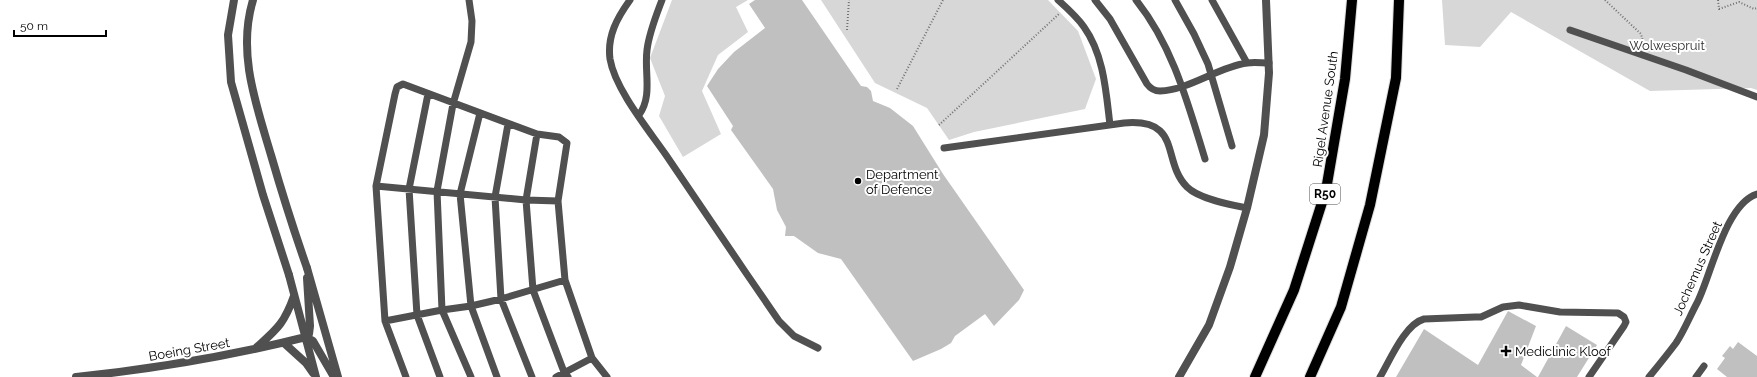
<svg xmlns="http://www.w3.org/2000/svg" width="1757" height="377" font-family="Raleway,sans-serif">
<rect width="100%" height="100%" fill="#fff"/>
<path fill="#d7d7d7" d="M672 0H748L736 7 748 32 718 55 702 91 721 134 683 157 659 116 665 96 650 58Z
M821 0H1048L1078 31 1096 79 1085 109 974 132 949 140 927 108 875 83Z
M1442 0H1757V90L1751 88 1650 91 1511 12 1480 47 1445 45Z"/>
<path fill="#c0c0c0" d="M755 0H802L861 86 867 87 871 91 873 101 890 108 913 126 943 174 1024 290 1019 300 994 326 985 314 955 336 951 343 941 349 913 361 841 259 818 253 794 236H785L786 227 777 210 773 189 731 130 733 126 707 86 718 69 734 52 765 28 749 4Z
M1508 311 1536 326 1521 365 1537 377H1396L1424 329 1478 365Z
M1566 326 1597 345 1577 377H1538Z
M1738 342 1757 356V377H1727L1717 369 1725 358 1722 356 1730 346 1733 349Z"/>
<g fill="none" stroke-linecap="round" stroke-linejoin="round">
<defs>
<path id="primary" d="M1255 377 1294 290 1326 190 1345 79 1352 0
M1310 377 1341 307 1370 205 1396 78 1399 0"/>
</defs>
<use href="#primary" stroke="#dbdbdb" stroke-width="12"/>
<path stroke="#727272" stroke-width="2" stroke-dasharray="1 2" stroke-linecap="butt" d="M1605 0 1641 34 1644 45
M1718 0 1719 9 1739 2 1754 9 1757 8
M847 30 849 0
M897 89 943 0
M939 125 1060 13"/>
<path stroke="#505050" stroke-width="7" d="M469 0 472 21 471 42 453 104 437 191 442 310 471 377
M630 0C617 18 607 36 610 59 615 89 648 129 666 155 704 211 741 266 779 321L794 336 818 348
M1058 0C1067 8 1077 17 1084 27 1104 55 1106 92 1110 125
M1095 0 1110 19 1147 84C1150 88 1154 91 1160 91 1189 90 1218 67 1247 63 1254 62 1262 63 1269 63
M1136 0C1173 46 1188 104 1205 159
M1175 0 1194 34 1208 64 1232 146
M1212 0 1247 63
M1570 30 1686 70 1757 97
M428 94 409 189 417 315 440 377
M480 113 460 194 471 306 497 377
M639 115C653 96 644 72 647 50 649 33 656 16 662 0
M508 124 495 197 501 299 532 377
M537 134 526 200 533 290 564 372 568 377
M944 148 1124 123C1183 118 1161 161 1187 187 1199 199 1231 205 1247 208
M376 186 526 200 558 201
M385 321 442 310 471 306 501 299 565 280
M406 377 385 321 376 186 395 94 397 87 403 84 537 134 559 137 567 143 558 201 565 280 592 358 607 377
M556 377 592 358
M1380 377C1390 360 1405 324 1424 319L1475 317H1481L1503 307 1519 305 1560 312 1618 313 1624 317 1626 322 1624 326 1589 377
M1649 377C1658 366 1667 355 1676 343 1684 331 1690 316 1697 303 1711 276 1725 204 1757 194
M1696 377 1704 366"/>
<path stroke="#505050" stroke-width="8" d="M234 0 228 35 231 82 263 195 289 275
M253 0C237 53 256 104 271 155 282 193 294 231 307 268
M1179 377 1209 325 1230 267 1247 208 1264 135 1269 73 1266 0"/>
<path stroke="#505050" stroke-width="8" d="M307 268 338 377
M289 275 316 377
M306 337 309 334 310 326 307 278
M306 337 313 341 334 377
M284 343 306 363 313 373
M256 348C277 329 284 324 294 296
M76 377C153 369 230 356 306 337"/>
<use href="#primary" stroke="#000" stroke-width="10"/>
</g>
<g fill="#000" stroke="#fff" stroke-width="1.5">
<circle cx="858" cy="181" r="4"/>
<path d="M1504 345h4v4h4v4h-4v4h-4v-4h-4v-4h4z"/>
</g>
<g text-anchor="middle" stroke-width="4" stroke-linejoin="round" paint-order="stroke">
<rect fill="#fff" stroke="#4c4c4c" stroke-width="1" x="1310" y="184" width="30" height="20" rx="3"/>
<g font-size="12" font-weight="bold" fill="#000">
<text x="1325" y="198">R50</text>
</g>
<g font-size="13" fill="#2e2e2e" stroke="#fff">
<text x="1667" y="50">Wolwespruit</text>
</g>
<g font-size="13" fill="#000" stroke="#fff">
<text transform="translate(1325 109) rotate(-82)" y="5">Rigel Avenue South</text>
<text transform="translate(1697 268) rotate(-66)" y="5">Jochemus Street</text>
<text transform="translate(189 349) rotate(-10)" y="5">Boeing Street</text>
</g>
<g font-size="13" fill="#000" stroke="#fff" text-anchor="start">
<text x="866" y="179">Department<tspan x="866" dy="15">of Defence</tspan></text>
<text x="1515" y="356">Mediclinic Kloof</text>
</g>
</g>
<path d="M14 30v6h92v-6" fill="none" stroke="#000000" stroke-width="2"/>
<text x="20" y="30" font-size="12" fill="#000000" stroke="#ffffff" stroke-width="3" paint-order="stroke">50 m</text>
</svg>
